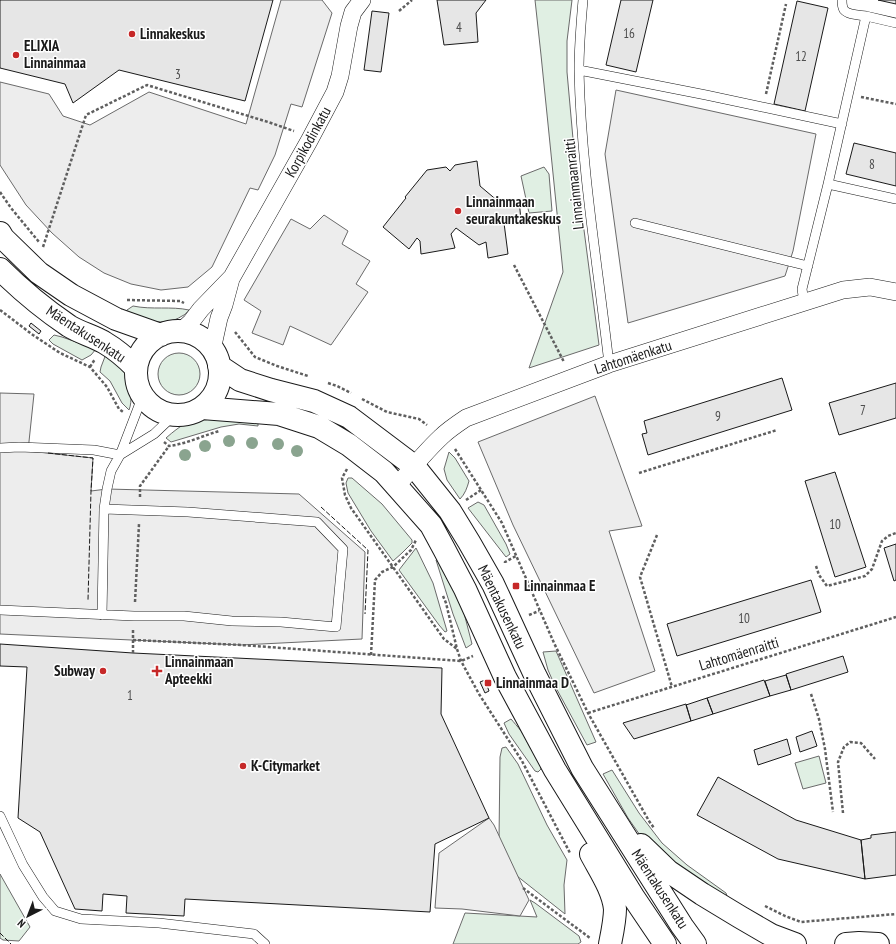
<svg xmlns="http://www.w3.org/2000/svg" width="896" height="944" font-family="'PT Sans Narrow',sans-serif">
<rect width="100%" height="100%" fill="#fff"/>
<path fill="#e0efe3" stroke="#6a6a6a" d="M535 0H572L567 41V72L575 161 599 345 529 368 563 272 541 55Z
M544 167 549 174 552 211 529 213 521 176Z
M133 306C152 310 171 306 189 310 187 312 185 315 182 316 164 328 143 319 125 314L127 310Z
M54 335 62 337 96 349 91 355 82 360 53 344 49 340Z
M158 374a21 21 0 1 1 42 0a21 21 0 1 1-42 0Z
M106 354C122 367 131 372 131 395 131 400 131 405 129 410L122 403 110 381 100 372 101 367Z
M207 417 258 422V426L239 424 221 427 171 442 166 438C181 425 187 421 207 417Z
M449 452 455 458 469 481C467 488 465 494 460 499L447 480 444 469Z
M348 478H352L382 504 412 540V543L402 553 393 561 371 531 348 493 346 483Z
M478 502 484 505 506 544 510 554 506 557 468 508Z
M416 548 433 583 447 631 445 632 439 625 399 570Z
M440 558 464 613 472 644 466 648 453 614 436 560Z
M556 651 596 742 587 745 555 686 548 670 543 652Z
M511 719C523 733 539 751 541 769L538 772 535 771 509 734 504 723Z
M506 747 518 764 547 825 567 860 564 885 565 914 517 876 499 840 500 757 502 748Z
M819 756 826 783 803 789 795 763Z
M612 770 639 813 662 843 687 865 726 893 728 899 727 902 642 838 628 818 603 774Z
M0 874 30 927 19 941 3 940 0 938Z
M530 900 535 903 579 936 581 942 578 944H453L465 913 537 917Z"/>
<path fill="#ededed" stroke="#6a6a6a" d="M281 0H322L332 13 302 107 291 104 275 155 258 190 250 188 212 267 188 287 161 290 131 284 104 273 79 257 52 233 26 205 0 165V82L49 94 63 116 90 125 149 92 246 124Z
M616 90 816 134 793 251 785 276 628 323 605 154Z
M324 215 348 231 342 244 370 261 356 284 368 292 331 345 290 326 283 345 252 333 261 311 244 300 291 219 310 229Z
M0 393 34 394 28 451 93 458 91 491 107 489 299 494 365 552 362 639 241 645 0 634Z
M595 396 642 526 609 531 655 671 594 693 513 525 478 442Z
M489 818 494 825 529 900 520 916 462 909 435 908 439 853Z"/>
<path fill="#e6e6e6" stroke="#1a1a1a" d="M0 0H273L245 101 119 70 73 103 65 84 0 68Z
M437 0H486L476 13 478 42 444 45Z
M621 0H653L636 72 606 65Z
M878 0H896V4Z
M797 1 828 8 805 111 774 104Z
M372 11 389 13 381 72 364 70Z
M854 143 896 153V186L846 174Z
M477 161 480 186 499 202 519 199 521 221 504 223 508 254 488 258 486 242 479 245 456 228 451 234 455 248 421 254 420 241 417 238 409 249 383 227 406 198 405 197 427 170 446 167 450 171 455 165Z
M31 323 41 331 39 334 29 326Z
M782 378 792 410 648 455 642 434 647 433 644 421Z
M896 383V418L839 435 829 403Z
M835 472 866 567 835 577 805 481Z
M896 544V580L894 581 884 548Z
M811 580 821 612 677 656 667 624Z
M0 644 133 653 442 668 441 714 489 818 435 844 430 912 185 899 184 916 126 913 127 896 103 894 102 911 75 909 40 832 18 818 27 667 0 666Z
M843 656 848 672 791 690 786 674Z
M786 675 791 690 770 696 765 681Z
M485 680 489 691 485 693 480 682Z
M764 680 770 696 713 714 707 698Z
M707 698 713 714 691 721 686 705Z
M686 704 691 721 634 739 623 723Z
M812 731 817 746 800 752 796 737Z
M787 739 791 754 758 765 754 750Z
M718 777 796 820 861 840 865 879 778 859 697 815Z
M896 832V875L865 879 861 840 871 838V835Z"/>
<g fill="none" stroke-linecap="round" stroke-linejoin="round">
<defs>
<path id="lane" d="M583 0C581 23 579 47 579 70 581 168 598 266 609 364
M842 0C842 3 842 7 844 10 848 15 860 15 866 16
M579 70 706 95 842 124
M828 184 896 199
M635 223 808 266
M804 302 802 289 828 184 866 16 896 23
M0 448 19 447 94 450 120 455 154 434 174 415
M0 610 134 616H184L232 621 281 622 336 627 343 549 317 522 188 512 104 509
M102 615 104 509 107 489 111 471 120 455 143 395
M0 816 23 865 43 897 55 911 81 919 159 923 254 934 265 944"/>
<path id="street" d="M180 332 191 322 201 309 232 277 309 141 335 92 340 76 349 26 353 12 362 0
M212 350 219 318 224 305 231 279
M397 486C411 469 425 452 441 437 448 430 457 424 466 418L609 364 821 297 843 290 870 287 896 292"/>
<path id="secondary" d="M0 233 3 238 39 273 71 295 116 319 161 335
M0 269C21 290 44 309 69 326 80 333 94 336 105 343 117 350 127 359 136 368
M136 373a42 42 0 1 1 84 0a42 42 0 1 1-84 0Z
M219 366 240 380 271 390 314 401 349 417 414 466 450 511 469 542 493 584 535 675 582 768 682 926 695 944
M202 408 279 414 319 427 349 445 384 472 431 525 444 549 465 589 505 677 555 770 634 898 665 944
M641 845 668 871 702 894 740 917 771 935 795 944
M591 854C600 871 613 890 615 909 615 920 612 934 610 944
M846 944 859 943 878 944"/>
</defs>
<use href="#lane" stroke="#1a1a1a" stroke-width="10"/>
<use href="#street" stroke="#1a1a1a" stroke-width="18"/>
<use href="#secondary" stroke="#1a1a1a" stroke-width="24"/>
<path stroke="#5f5f5f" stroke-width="2.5" stroke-dasharray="3 2" stroke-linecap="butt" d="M399 11 412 0
M766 94 786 4
M861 97 896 104
M0 192 11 208 39 242
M43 247 86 115 147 85 268 122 294 131
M514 265 564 362
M127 300 180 301 184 303
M0 310 33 335 60 353 90 367 107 387 119 409 123 412
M235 332 255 357 277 366 308 376
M90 367 95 359
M328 383 337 386 351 393
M362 399 387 412 419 419 427 425
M164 442 169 446C186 444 202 436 219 431
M455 449 502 523 554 643 588 713 649 821 654 828
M347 469 342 478 345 495 351 508 444 639 457 649
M639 473 777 430
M140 497V486L169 446
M466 500 481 490
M657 535 640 577 672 687
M505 563V562L516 556
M816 566 819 575 827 586 865 576 872 569 882 541 888 536 896 533
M443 596 446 603 457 649 461 661 479 694 522 761 570 853
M135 602 139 524
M529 615 539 611
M133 640 241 645 461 661 473 656
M133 653V629
M371 655 375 580 382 572 393 567 411 550 416 540
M811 694 819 719 825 749 833 812
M588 713 896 617
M843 813 838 762 844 747 850 742 861 743 875 759
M523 888 590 938
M765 906 785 916 801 922 896 914"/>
<use href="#lane" stroke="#fff" stroke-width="9"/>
<use href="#street" stroke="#fff" stroke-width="17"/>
<use href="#secondary" stroke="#fff" stroke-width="22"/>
<path stroke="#1a1a1a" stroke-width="1" stroke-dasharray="5 2" stroke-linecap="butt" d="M48 453 93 458 91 491 88 600
M321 507 368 550 365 614
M0 933 11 944"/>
</g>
<g fill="#8aa48f">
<circle cx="229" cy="441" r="6"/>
<circle cx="252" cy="443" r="6"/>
<circle cx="278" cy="444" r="6"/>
<circle cx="205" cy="446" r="6"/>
<circle cx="297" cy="451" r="6"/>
<circle cx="185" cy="455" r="6"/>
</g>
<g fill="#c62828" stroke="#fff" stroke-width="1.5">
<circle cx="132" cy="34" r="4"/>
<circle cx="16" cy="55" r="4"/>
<circle cx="458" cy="211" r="4"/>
<rect x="512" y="582" width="8" height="8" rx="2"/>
<circle cx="103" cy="671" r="4"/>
<path d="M155 665h4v4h4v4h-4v4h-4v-4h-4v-4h4z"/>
<rect x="484" y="679" width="8" height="8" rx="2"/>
<circle cx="243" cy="766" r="4"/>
</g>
<g text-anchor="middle" stroke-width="3" stroke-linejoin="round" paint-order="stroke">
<g font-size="13" fill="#4d4d4d">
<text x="459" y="32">4</text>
<text x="629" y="38">16</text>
<text x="801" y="61">12</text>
<text x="178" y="79">3</text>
<text x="872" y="169">8</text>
<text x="863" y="415">7</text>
<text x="718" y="421">9</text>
<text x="835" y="529">10</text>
<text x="744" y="623">10</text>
<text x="130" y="700">1</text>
</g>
<g font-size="15" font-weight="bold" fill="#1a1a1a" stroke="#fff" text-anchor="start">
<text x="140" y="39">Linnakeskus</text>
<text x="24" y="51">ELIXIA<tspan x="24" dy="17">Linnainmaa</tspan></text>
<text x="466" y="207">Linnainmaan<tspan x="466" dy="17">seurakuntakeskus</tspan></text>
<text x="524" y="591">Linnainmaa E</text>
<text x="165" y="667">Linnainmaan<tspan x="165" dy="17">Apteekki</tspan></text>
<text x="95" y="676" text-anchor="end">Subway</text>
<text x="496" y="688">Linnainmaa D</text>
<text x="251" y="771">K-Citymarket</text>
</g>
<g font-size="15" fill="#1a1a1a" stroke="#fff">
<text transform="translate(308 142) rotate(-61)" y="5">Korpikodinkatu</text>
<text transform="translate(574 184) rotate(-96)" y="5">Linnainmaanraitti</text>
<text transform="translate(86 334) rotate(33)" y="5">Mäentakusenkatu</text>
<text transform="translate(633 357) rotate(-18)" y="5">Lahtomäenkatu</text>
<text transform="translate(502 607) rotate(64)" y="5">Mäentakusenkatu</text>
<text transform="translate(739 654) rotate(-17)" y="5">Lahtomäenraitti</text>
<text transform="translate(660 889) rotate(57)" y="5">Mäentakusenkatu</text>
</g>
</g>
<g transform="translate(28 916) rotate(222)" stroke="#ffffff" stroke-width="3" paint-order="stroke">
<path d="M0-3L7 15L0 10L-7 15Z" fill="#1a1a1a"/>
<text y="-6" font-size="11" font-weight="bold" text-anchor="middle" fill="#1a1a1a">N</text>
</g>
</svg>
